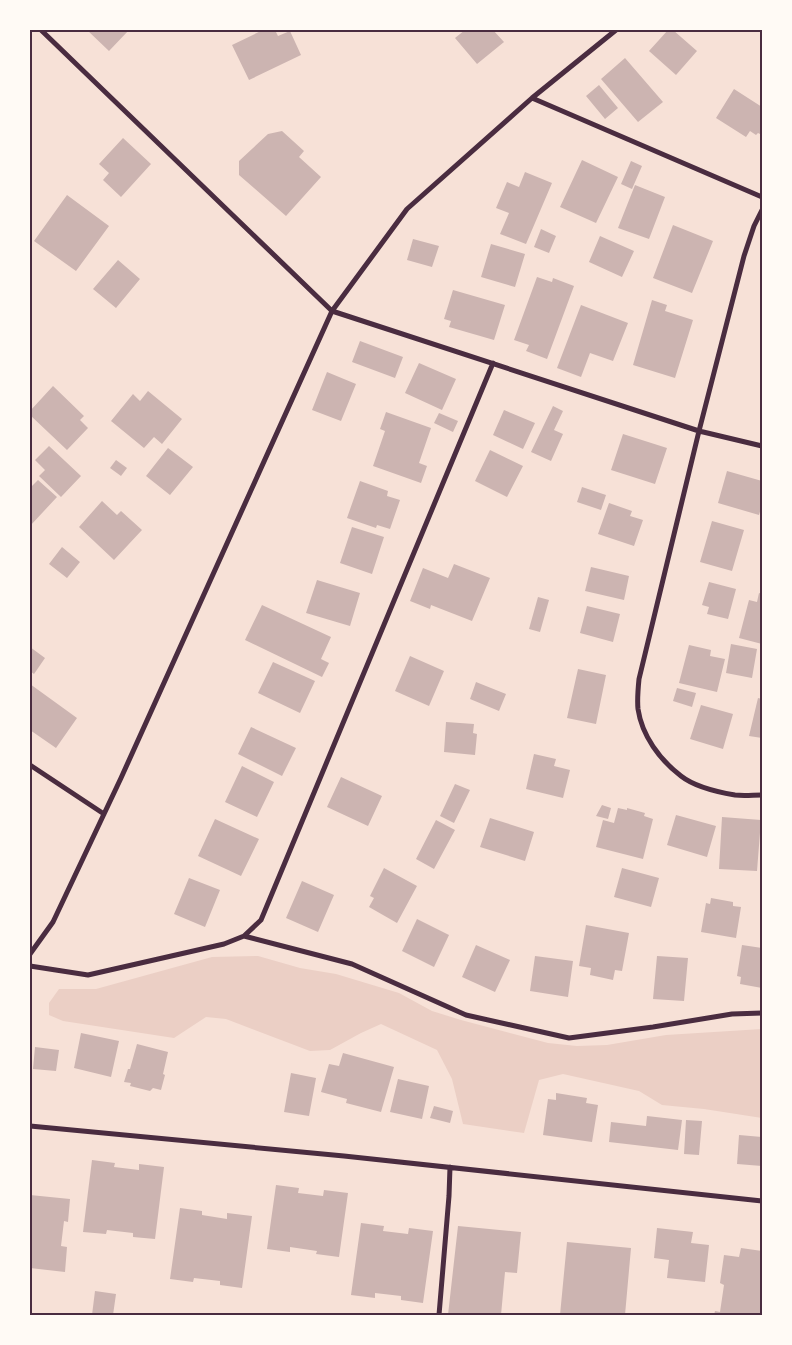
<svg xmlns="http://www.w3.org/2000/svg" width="792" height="1345" font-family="'Open Sans',sans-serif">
<rect width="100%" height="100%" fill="#f7e1d7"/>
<path fill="#ebcfc5" d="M258 956 300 968 336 974 399 993 432 1011 461 1020 548 1043 577 1046 607 1045 666 1035 762 1029V1118L704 1109 662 1105 639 1091 563 1074 539 1080 524 1133 463 1124 452 1079 437 1050 381 1024 361 1033 330 1050 310 1051 226 1019 206 1017 174 1038 63 1021 49 1015V1003L59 989H96L212 957Z"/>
<path fill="#ccb4b1" d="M87 30H129L109 51Z
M263 30H275L278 36 290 31 301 55 249 80 232 45Z
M465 30H493L504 42 477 64 455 38Z
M668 30H673L697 51 676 75 649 51Z
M625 58 663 102 638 122 601 79Z
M599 85 618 108 605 119 586 96Z
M734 89 762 107V135L758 133 756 135 750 131 746 137 716 118Z
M282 131 304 151 299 157 321 177 286 216 239 175V161L268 134Z
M123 138 151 164 121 197 103 180 109 173 99 164Z
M582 160 618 177 596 223 560 207Z
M631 161 642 166 632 189 621 184Z
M525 172 552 183 526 244 500 234 509 213 496 208 507 182 519 187Z
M635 185 665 197 649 239 618 228Z
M67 195 109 226 76 271 34 241Z
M673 225 713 241 692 293 653 278Z
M541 229 556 236 549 253 534 247Z
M600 236 634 251 622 277 589 262Z
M413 239 439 246 432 267 407 260Z
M491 244 525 254 515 287 481 277Z
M118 260 140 279 116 308 93 289Z
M537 277 552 282 553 278 574 286 547 359 526 351 529 345 514 340Z
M453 290 505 305 494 340 449 327 451 321 444 319Z
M652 300 667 305 665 311 693 320 675 378 633 365Z
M581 305 628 323 613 361 590 353 581 377 557 368Z
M360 341 403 357 395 378 352 362Z
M419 363 456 379 442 410 405 393Z
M327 372 356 384 341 421 312 410Z
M53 386 84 416 80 420 88 428 67 450 30 415V411Z
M148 391 182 419 162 444 154 437 144 448 111 421 133 394 140 401Z
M553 406 563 411 554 430 563 434 551 461 531 452Z
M504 410 535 423 523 449 493 435Z
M386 412 431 428 419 463 427 466 421 483 373 466 385 431 380 429Z
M439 413 458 421 453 432 434 423Z
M623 434 667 448 655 484 611 470Z
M49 446 81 476 61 497 39 476 45 470 35 460Z
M168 448 193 467 170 495 146 476Z
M490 450 523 466 507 497 475 481Z
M116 460 127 468 121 476 110 468Z
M727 471 762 481V505L759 515 718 503Z
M38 480 57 497 30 526V488Z
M360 481 388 491 387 496 400 500 390 529 377 525 376 528 347 518Z
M582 487 606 495 601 510 577 502Z
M102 501 117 515 121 511 142 530 114 560 79 527Z
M609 503 632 511 630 516 643 520 634 546 598 534Z
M712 521 744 530 732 571 700 562Z
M352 527 384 537 372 574 340 563Z
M62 547 80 562 67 578 49 564Z
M454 564 490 578 472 621 431 605 430 609 410 601 423 568 448 578Z
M591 567 629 576 624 600 585 591Z
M317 580 360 593 350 626 306 613Z
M709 582 736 589 728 619 707 614 709 607 702 605Z
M759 593 762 594V644L739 638 749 600 757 602Z
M538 597 549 600 540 632 529 629Z
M262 605 331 637 321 659 329 663 322 677 245 640Z
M587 606 620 614 613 642 580 633Z
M731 644 757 649 752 678 726 673Z
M689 645 711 650 710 656 725 659 717 692 679 683Z
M30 647 45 658 34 674 30 671Z
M410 656 444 671 429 706 395 691Z
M273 662 315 681 300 713 258 693Z
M578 669 606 675 596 724 567 718Z
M476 682 506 694 499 711 470 699Z
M30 684 77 718 56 748 30 730Z
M677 688 696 693 692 707 673 701Z
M758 698 762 699V738L749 736Z
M701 705 733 714 723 749 690 739Z
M446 722 474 724 473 733 477 734 475 755 444 752Z
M251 727 296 748 282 776 238 754Z
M534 754 556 759 554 766 570 770 563 798 526 789Z
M242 766 274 782 257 817 225 802Z
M341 777 382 796 368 826 327 807Z
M455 784 470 790 454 823 440 816Z
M602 805 611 808 608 819 596 816Z
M618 808 627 810V808L645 813 644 816 653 819 643 859 596 847 603 820 614 823Z
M676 815 716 826 707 857 667 845Z
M722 817 761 820 757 871 719 869Z
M490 818 534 832 525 861 480 847Z
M215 819 259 839 241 876 198 856Z
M436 820 455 830 434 869 416 859Z
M384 868 417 886 397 923 369 907 374 898 370 896Z
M622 868 659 878 651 907 614 897Z
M189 878 220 890 205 927 174 914Z
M302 881 334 895 318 932 286 918Z
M711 898 733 902V906L741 907 736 938 701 932 706 903 710 904Z
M417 919 449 935 434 967 402 951Z
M586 925 629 933 622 971 615 970 613 980 590 975 591 968 579 966Z
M476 945 510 960 495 992 462 977Z
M742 945 762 948V988L740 984 741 977 737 976Z
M535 956 573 961 568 997 530 991Z
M657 956 688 958 684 1001 653 999Z
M81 1033 119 1041 111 1077 74 1068Z
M137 1044 168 1052 163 1074 165 1075 161 1090 153 1088 150 1091 130 1086 131 1083 124 1082 128 1069H130Z
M35 1047 59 1050 56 1071 33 1069Z
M343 1053 394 1067 381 1112 346 1103 347 1099 321 1092 329 1064 339 1066Z
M291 1073 316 1078 309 1116 284 1112Z
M398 1079 429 1086 422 1119 390 1112Z
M556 1093 587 1098 586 1103 598 1105 592 1142 543 1135 548 1099 556 1100Z
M434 1106 453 1111 450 1123 430 1118Z
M647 1116 682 1120 678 1150 609 1142 611 1122 646 1126Z
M686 1120 702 1121 699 1155 684 1154Z
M739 1135 762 1137V1166L737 1164Z
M92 1160 115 1163 114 1167 139 1170V1164L164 1167 155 1239 133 1237V1233L107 1230 106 1234 83 1232Z
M276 1185 299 1188 298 1193 323 1196 324 1190 348 1193 339 1257 316 1254 317 1251 290 1247V1252L267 1249Z
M30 1195 70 1199 68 1222 64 1221 61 1246 67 1247 65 1272 30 1268Z
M180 1208 202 1211V1215L227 1219V1213L252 1216 242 1288 220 1285V1281L194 1278 193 1282 170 1279Z
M361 1223 384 1226 383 1231 408 1234 409 1228 433 1231 423 1303 401 1300V1296L375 1293V1298L351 1295Z
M458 1226 521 1232 517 1273 505 1272 501 1315H448Z
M657 1228 693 1232 691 1243 709 1245 705 1282 667 1278 669 1260 654 1258Z
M567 1242 631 1248 625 1315H560Z
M741 1248 762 1251V1315H714L715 1311 720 1312 724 1285 720 1283 724 1255 739 1257Z
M95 1291 116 1294 113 1315H92Z"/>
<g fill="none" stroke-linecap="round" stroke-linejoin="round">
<path stroke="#4a2c40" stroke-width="5" d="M41 30 332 311 699 431 762 446
M532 98 762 197
M762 210 754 226 744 256 699 431 639 679C638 689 637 699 638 709 642 736 660 760 681 776 695 787 717 792 735 795 744 796 753 795 762 795
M30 765 104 814
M244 936 352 964 466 1015 569 1038 653 1027 732 1014 762 1013
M30 954 53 922 121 778 332 311 407 209 532 98 616 30
M30 966 88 975 224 944 244 936 261 920 493 363
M30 1126 344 1156 762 1201
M439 1315 449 1196 450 1167"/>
</g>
<rect width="792" height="1345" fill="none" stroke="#fffaf5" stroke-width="62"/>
<rect x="31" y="31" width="730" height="1283" fill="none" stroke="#4a2c40" stroke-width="2"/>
</svg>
